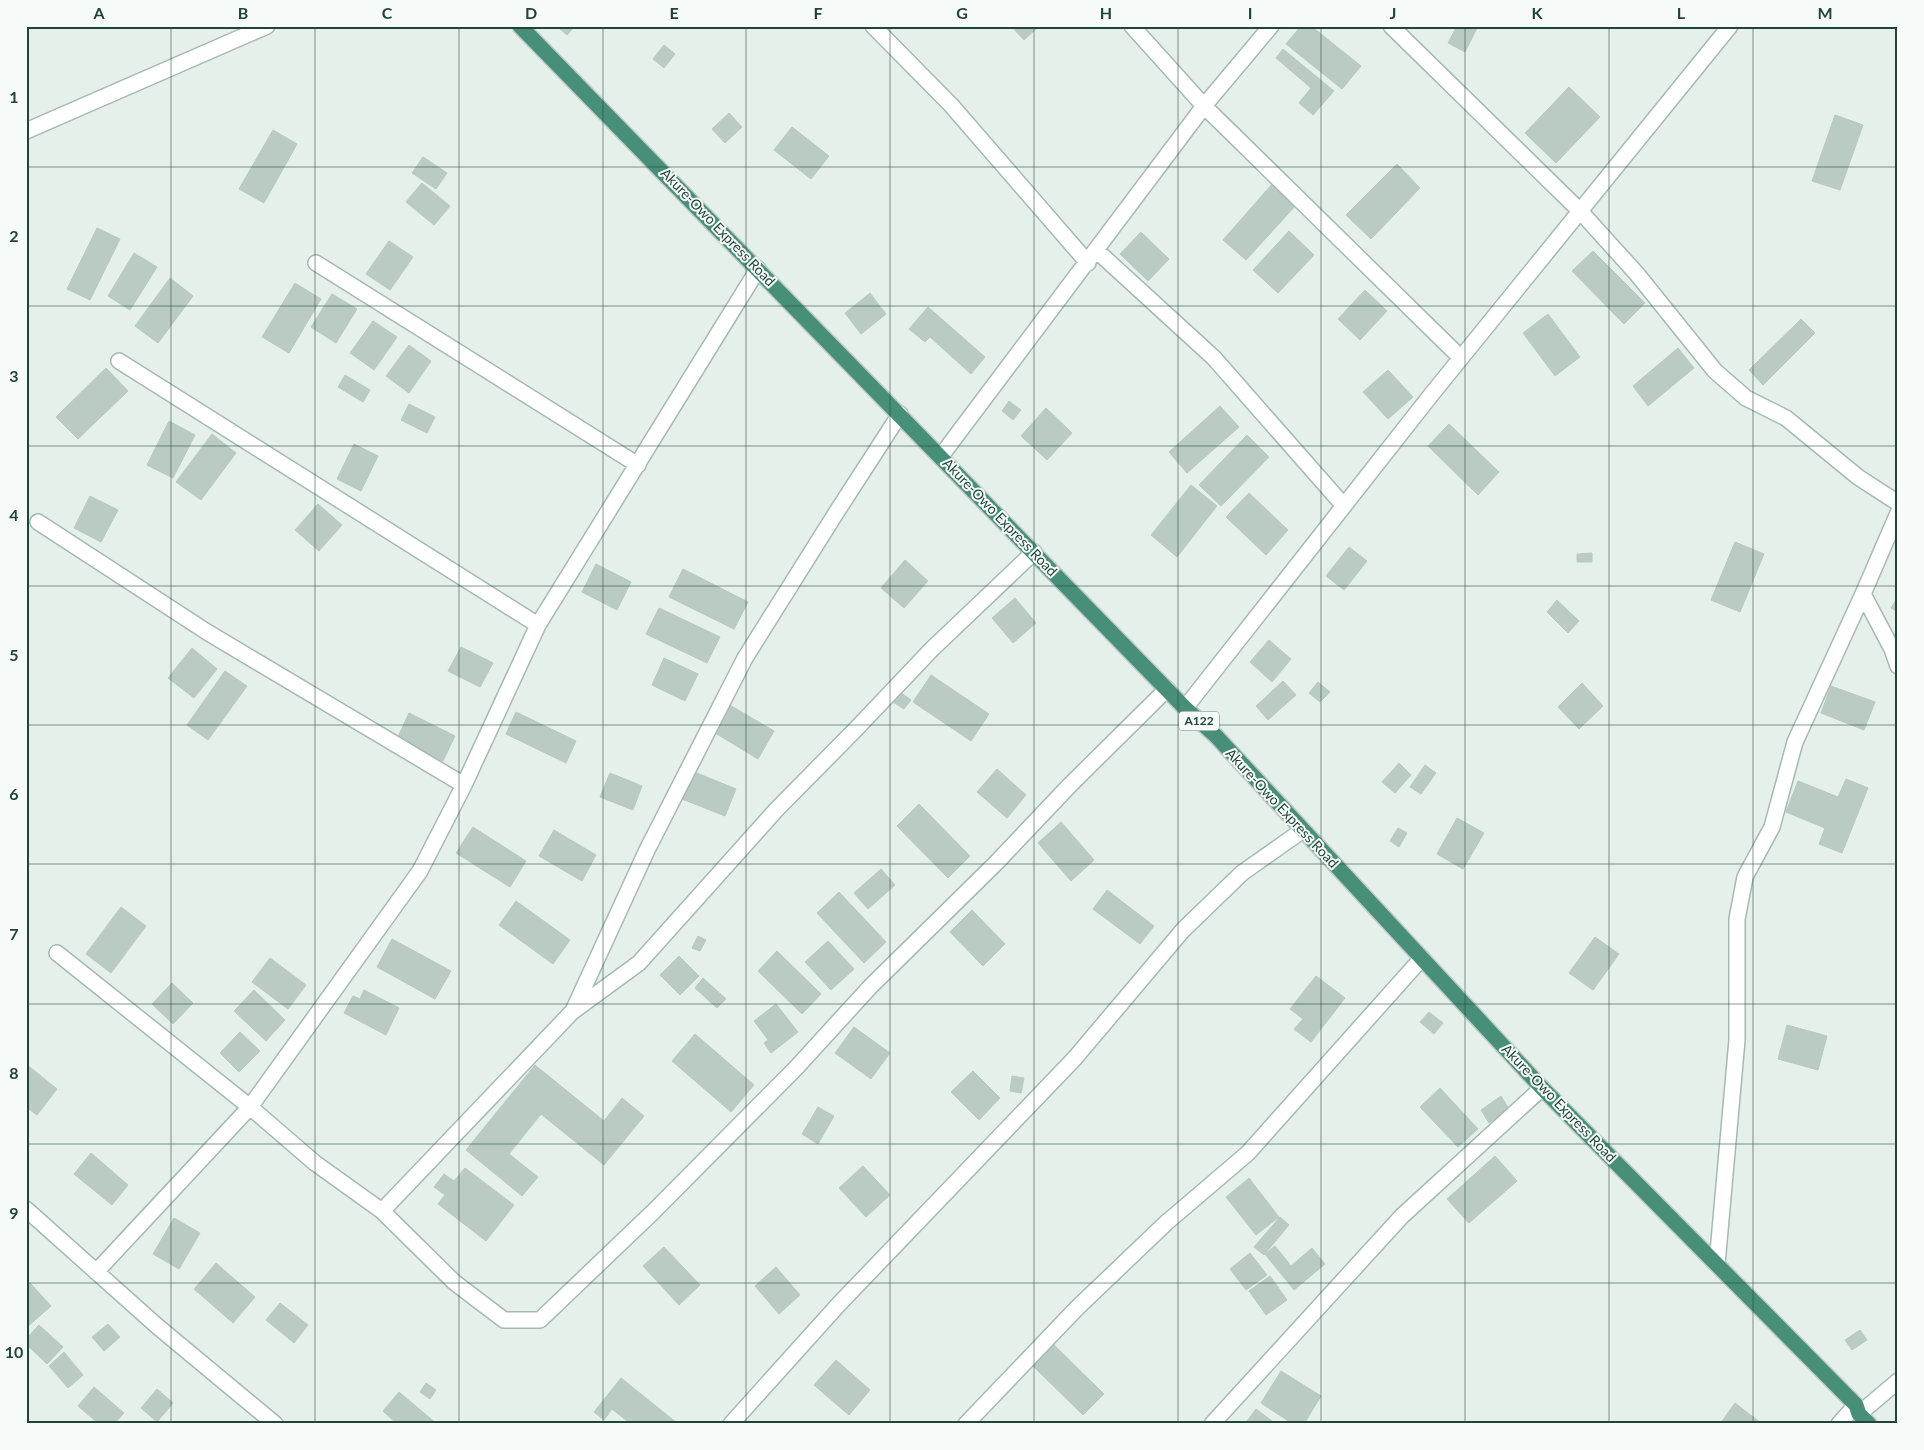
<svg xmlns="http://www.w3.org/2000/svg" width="1924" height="1450" font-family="Lato,sans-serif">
<rect width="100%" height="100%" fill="#e5f0ea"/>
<path fill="#bacbc3" stroke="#b6cac1" d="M561 26H575L567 35 559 28Z
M1011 26H1039L1024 40Z
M1301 26H1311L1361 66 1342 89 1286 44Z
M1457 26H1478L1465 52 1448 43Z
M664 45 675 54 664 68 653 59Z
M1283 49 1334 91 1313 115 1299 103 1311 88 1276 58Z
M1569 87 1600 117 1556 163 1525 133Z
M729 113 742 127 725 143 712 129Z
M1835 115 1863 125 1840 190 1812 181Z
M792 127 829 156 811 179 774 150Z
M273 130 297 144 264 203 239 189Z
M423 157 447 173 436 189 412 173Z
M1397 164 1420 188 1371 239 1346 215Z
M422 183 450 206 434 225 406 202Z
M1273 183 1297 204 1246 260 1223 240Z
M97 228 120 239 90 300 67 289Z
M1289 231 1314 255 1278 293 1253 270Z
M1141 232 1169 259 1148 281 1120 254Z
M389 241 413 257 390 290 366 274Z
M1593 251 1645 303 1624 324 1572 271Z
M134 253 157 267 130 310 108 296Z
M170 278 193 296 158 343 135 326Z
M295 283 321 299 289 353 262 337Z
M1365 290 1387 311 1360 340 1338 319Z
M870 293 886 314 861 334 845 313Z
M332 294 357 309 336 343 311 327Z
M928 307 985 357 971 374 930 337 925 342 909 329Z
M1548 314 1580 357 1555 376 1523 333Z
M1801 319 1815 333 1763 385 1749 370Z
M373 321 397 337 374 370 350 353Z
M409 345 431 361 409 393 386 376Z
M1678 348 1694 368 1648 406 1633 386Z
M106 368 128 391 78 439 56 417Z
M1388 370 1413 397 1388 419 1363 392Z
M345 375 370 390 363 402 338 387Z
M1009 401 1021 410 1013 420 1002 411Z
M409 404 435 417 427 433 401 420Z
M1220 406 1239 427 1187 473 1169 452Z
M1046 408 1072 433 1047 460 1021 436Z
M169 421 195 435 173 478 147 465Z
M1449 424 1499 472 1478 495 1428 446Z
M212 434 236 453 201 500 176 482Z
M1247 435 1269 457 1221 506 1199 485Z
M354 444 378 456 361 491 337 479Z
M1191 485 1217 506 1177 557 1151 535Z
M1249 493 1288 530 1266 555 1226 517Z
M90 496 118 510 101 542 74 528Z
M318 504 342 525 319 551 295 530Z
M1735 542 1764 554 1740 612 1711 600Z
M1349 547 1367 561 1344 590 1326 576Z
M1592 553V562H1577V554Z
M905 560 928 581 904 608 881 588Z
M596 564 631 582 617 610 582 592Z
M683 569 748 602 734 629 669 597Z
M1898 597V612L1891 608Z
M1015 598 1036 623 1013 643 992 618Z
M1557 600 1579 621 1568 633 1547 612Z
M659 608 720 637 707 663 646 634Z
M1269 640 1291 659 1272 682 1250 662Z
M461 647 493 663 480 687 448 671Z
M192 648 217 669 194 698 168 678Z
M664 658 698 674 685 701 652 685Z
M225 671 247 686 208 740 187 725Z
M931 675 989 714 971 741 913 702Z
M1283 681 1296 695 1268 720 1256 706Z
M1318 682 1330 692 1320 702 1309 693Z
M1582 683 1603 706 1579 729 1558 707Z
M1831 686 1875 702 1864 730 1821 713Z
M900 692 911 700 904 709 893 702Z
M728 704 774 731 758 759 712 731Z
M516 712 576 741 566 763 506 734Z
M409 713 455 736 443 761 397 739Z
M1399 763 1411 775 1395 793 1382 782Z
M1425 765 1436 773 1421 794 1410 787Z
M997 769 1026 795 1007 818 977 792Z
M692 771 736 789 725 816 682 799Z
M610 773 642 786 633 810 600 797Z
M1846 779 1868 788 1842 853 1819 844 1825 828 1786 812 1798 781 1838 797Z
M919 804 970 856 948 878 897 826Z
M1457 818 1484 833 1463 869 1437 854Z
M1061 822 1094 860 1071 881 1038 843Z
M473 827 526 861 510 887 456 853Z
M1398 828 1407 833 1399 847 1390 841Z
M554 830 596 855 582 881 539 856Z
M881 869 895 885 868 909 854 893Z
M1107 890 1154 926 1140 944 1093 909Z
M839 892 886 942 864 963 817 913Z
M516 901 570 940 553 964 499 925Z
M121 907 146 926 111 973 86 954Z
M972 910 1005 944 983 966 950 932Z
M698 936 706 940 700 951 692 948Z
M1595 937 1619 954 1593 990 1569 973Z
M392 939 451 971 435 999 377 967Z
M828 941 854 969 831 990 805 962Z
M777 951 821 994 802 1014 758 971Z
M679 956 699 976 680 995 660 975Z
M270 958 306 985 288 1009 252 982Z
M1316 976 1345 998 1311 1042 1294 1029 1303 1019 1290 1009Z
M703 978 726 999 717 1008 695 988Z
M172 983 193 1003 173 1024 152 1004Z
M254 990 285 1020 266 1041 234 1011Z
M364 990 399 1008 386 1035 344 1013 353 996 360 999Z
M776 1004 798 1032 771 1053 764 1043 768 1040 754 1021Z
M1429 1012 1443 1023 1434 1034 1420 1022Z
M1787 1025 1827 1036 1818 1070 1778 1059Z
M854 1027 890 1053 871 1079 835 1053Z
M240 1032 260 1051 239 1072 220 1053Z
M695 1034 754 1085 731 1112 672 1061Z
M26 1064 57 1089 37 1115 26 1107Z
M535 1065 604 1121 622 1098 644 1116 604 1165 541 1114 509 1154 538 1177 522 1196 466 1150Z
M973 1071 1000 1098 979 1120 951 1092Z
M1012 1076 1024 1078 1021 1093 1010 1091Z
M1440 1088 1478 1129 1458 1147 1420 1107Z
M1501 1096 1509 1109 1489 1123 1481 1110Z
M818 1107 834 1116 818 1144 802 1134Z
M91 1153 128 1185 112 1205 74 1174Z
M1495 1156 1517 1181 1469 1223 1447 1199Z
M863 1166 890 1195 866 1217 839 1188Z
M465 1168 514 1205 486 1241 438 1204 445 1195 434 1187 444 1174 454 1181Z
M1249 1178 1279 1217 1256 1235 1226 1197Z
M1280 1217 1289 1225 1264 1255 1254 1247Z
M174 1218 200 1233 179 1269 153 1254Z
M1275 1246 1291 1266 1312 1248 1325 1264 1294 1290 1265 1254Z
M664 1247 700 1285 679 1305 643 1266Z
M1250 1253 1267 1275 1246 1290 1230 1269Z
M216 1263 255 1297 233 1323 194 1289Z
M776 1267 800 1295 779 1314 755 1286Z
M1270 1276 1287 1300 1266 1315 1249 1291Z
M30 1283 51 1306 26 1328V1286Z
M280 1303 308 1325 294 1343 266 1320Z
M108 1324 120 1337 104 1351 92 1337Z
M39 1325 63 1347 47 1364 26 1344V1339Z
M1860 1330 1867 1340 1852 1350 1845 1340Z
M1053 1344 1104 1394 1083 1415 1032 1365Z
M64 1352 83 1375 68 1388 49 1366Z
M836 1360 870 1390 849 1415 814 1385Z
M1281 1371 1321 1396 1304 1424H1293L1261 1403Z
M621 1378 677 1423 676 1424H631L612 1409 604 1420 594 1412Z
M426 1383 436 1390 430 1399 420 1392Z
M94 1387 124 1413 114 1424H99L78 1406Z
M157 1389 173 1403 157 1422 141 1408Z
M399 1392 437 1424H397L383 1411Z
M1735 1403 1761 1423 1760 1424H1720Z
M1256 1409 1276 1424H1245Z"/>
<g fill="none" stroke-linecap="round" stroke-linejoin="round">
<defs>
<path id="minor" d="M873 26 951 105 1088 263
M1132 26 1204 106 1461 358
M1391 26 1580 211 1637 274 1715 371 1746 398 1786 418 1858 477 1898 503
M26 131 267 26
M1097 251 1214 358 1344 506
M316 263 638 465
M119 361 538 625
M941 456 1204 106 1271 26
M38 522 207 632 464 785
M1863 594 1892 649 1898 666
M1185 708 1431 395 1730 26
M57 953 250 1107 315 1163 382 1211 454 1282 504 1320H540L653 1212 796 1068 870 987 996 863 1070 785 1167 689
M573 1011 647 850 745 658 836 513 900 414
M26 1209 157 1326 275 1424
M382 1211 572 1012 639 963 776 810 856 729 932 649 1034 552
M1717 1264 1737 1040V919L1745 877 1772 827 1795 742 1863 594 1898 513
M96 1272 250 1107 420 871 464 785 538 625 758 269
M1859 1414 1898 1381
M731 1424 839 1304 1075 1058 1183 930 1242 873 1303 830
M966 1424 1077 1308 1166 1223 1248 1153 1422 958
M1212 1424 1402 1216 1542 1088
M1839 1424 1856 1405"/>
<path id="trunk" d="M520 26 1185 708 1216 736 1542 1088 1856 1405 1859 1414 1869 1424"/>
</defs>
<use href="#minor" stroke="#a6b9b1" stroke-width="18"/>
<use href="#trunk" stroke="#c1cbc8" stroke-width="18"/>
<use href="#minor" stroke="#fff" stroke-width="15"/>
<use href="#trunk" stroke="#488f7a" stroke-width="15"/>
</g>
<path fill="none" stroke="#214439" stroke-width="1" stroke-opacity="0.55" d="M171 26V1424M315 26V1424M459 26V1424M603 26V1424M746 26V1424M890 26V1424M1034 26V1424M1178 26V1424M1321 26V1424M1465 26V1424M1609 26V1424M1753 26V1424M26 167H1898M26 306H1898M26 446H1898M26 586H1898M26 725H1898M26 864H1898M26 1004H1898M26 1144H1898M26 1283H1898"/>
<g text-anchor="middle" stroke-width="4" stroke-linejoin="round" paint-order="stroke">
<rect fill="#f6fbf9" stroke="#617b73" stroke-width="1" x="1179" y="711.5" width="40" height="19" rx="4"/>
<g font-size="12" font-weight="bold" fill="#214439">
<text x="1199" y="725">A122</text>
</g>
<g font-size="14" fill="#214439" stroke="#f6fbf9">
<text transform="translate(718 227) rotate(46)" y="5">Akure-Owo Express Road</text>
<text transform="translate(1000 517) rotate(46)" y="5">Akure-Owo Express Road</text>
<text transform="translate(1282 808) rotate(47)" y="5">Akure-Owo Express Road</text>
<text transform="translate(1559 1103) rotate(46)" y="5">Akure-Owo Express Road</text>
</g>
</g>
<rect width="1924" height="1450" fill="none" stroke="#f6fbf9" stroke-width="55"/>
<rect x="28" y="28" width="1868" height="1394" fill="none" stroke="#214439" stroke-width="2"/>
<g font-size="16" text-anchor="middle" font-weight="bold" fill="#214439">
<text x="99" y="19">A</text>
<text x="243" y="19">B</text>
<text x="387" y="19">C</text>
<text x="531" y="19">D</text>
<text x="674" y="19">E</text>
<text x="818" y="19">F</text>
<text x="962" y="19">G</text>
<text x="1106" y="19">H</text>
<text x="1250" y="19">I</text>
<text x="1393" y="19">J</text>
<text x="1537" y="19">K</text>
<text x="1681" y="19">L</text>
<text x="1825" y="19">M</text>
<text x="14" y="103">1</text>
<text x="14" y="242">2</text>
<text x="14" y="382">3</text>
<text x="14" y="521">4</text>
<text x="14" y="661">5</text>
<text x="14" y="800">6</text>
<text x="14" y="940">7</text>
<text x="14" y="1079">8</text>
<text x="14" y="1219">9</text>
<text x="14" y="1358">10</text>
</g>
</svg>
